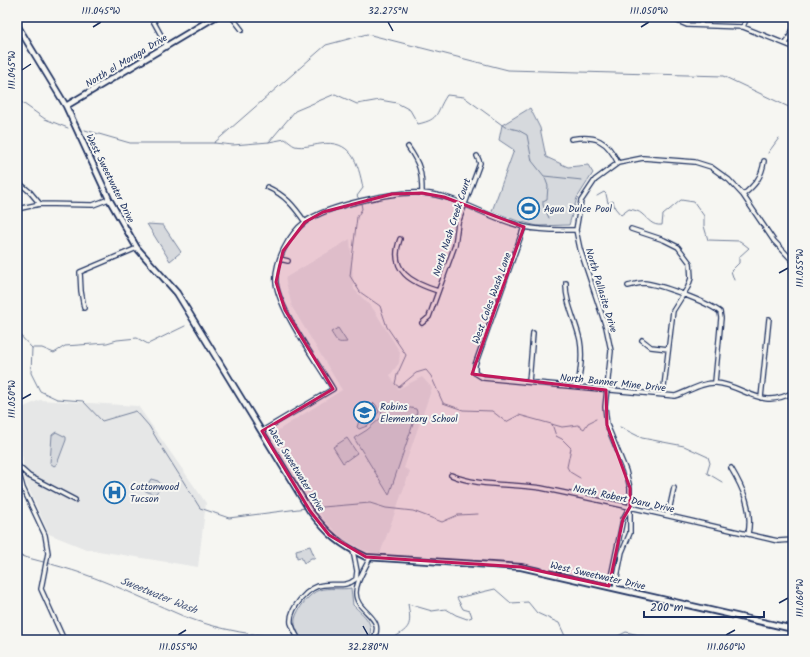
<svg xmlns="http://www.w3.org/2000/svg" width="810" height="657" font-family="Kalam,sans-serif">
<rect width="100%" height="100%" fill="#f6f6f2"/>
<filter id="ink" filterUnits="userSpaceOnUse"><feTurbulence type="fractalNoise" baseFrequency=".025" numOctaves="2"/><feDisplacementMap in="SourceGraphic" scale="8" xChannelSelector="R" yChannelSelector="G"/><feConvolveMatrix kernelMatrix="1 2 1 2 8 2 1 2 1" color-interpolation-filters="sRGB"/></filter>
<g filter="url(#ink)">
<path fill="#e6e7e7" d="M350 239 354 289 374 310 400 352 399 363 390 375 398 389 422 377 432 388 404 468 410 471 380 554 363 550 341 537 324 520 272 434 342 390 292 307 285 278Z
M40 400 138 406 206 503 198 567 86 549 49 534 25 481 17 410Z"/>
<path fill="#d6d9dd" stroke="#78849e" d="M530 108 540 128 546 157 568 167 588 165 593 173 577 198 569 225 537 226 515 220 492 211 514 150 499 140 502 125Z
M147 224 163 225 181 252 170 261Z
M338 328 347 342C337 343 338 343 331 332Z
M374 403 376 405 379 412 367 426 359 429 357 427 360 418Z
M385 403 416 409 417 412 389 495 354 438 367 430 382 417 381 406Z
M56 432 66 437V440L57 464 54 466 50 463 52 435Z
M347 438 357 453 343 463 333 447Z
M151 479 158 481 163 486 154 495 144 490Z
M310 546 315 558H311L304 563 301 557 297 558 296 550Z
M351 588 353 605C364 616 376 623 368 640H301C298 634 294 626 295 619 297 609 310 593 319 590 329 587 341 590 351 588Z"/>
<g fill="none" stroke-linecap="round" stroke-linejoin="round">
<path stroke="#717e99" stroke-width="1" d="M17 99 45 119 68 128
M85 130 130 143H214L326 45 367 34 508 70 723 76 793 109
M269 142 285 139C288 141 292 145 295 146 303 148 313 145 320 144 351 139 358 162 363 188L357 196 360 200
M214 143 233 145 269 142 295 111 335 94 357 104 380 100 397 103 410 110 418 124C441 119 435 113 447 95L464 97 505 127 518 130 527 135 532 161 544 176 582 180
M768 153 779 138
M545 178 548 186 547 199 543 201V205L549 218
M597 196 604 192 606 194 608 203 613 201 615 208 621 215 629 209C634 210 639 211 642 214 649 220 652 226 662 225L663 215 681 200 694 202 704 216V226L708 240 740 241 749 248 739 257V263L731 271 734 280
M361 203 362 209 357 217 350 276 360 292 380 306 387 327 406 355 397 375 395 384 399 387 416 373 426 370 431 376 443 403 463 410 492 411 506 422 519 415 562 427 578 425 584 429 588 423 596 419
M17 332 32 348H42L54 353 65 346 107 343 117 340 137 338 148 344 185 326
M32 348 31 373 40 391 57 399 83 401 102 421 136 411 149 426 161 446
M552 424 556 436 562 439 571 448 567 467 570 472 580 478
M620 427 642 438 684 446 708 457 710 463 707 473 722 482
M163 449 200 508 229 518 306 508
M311 508 370 503 386 508 413 511 442 522 458 515 478 514
M17 555C47 563 76 570 105 582 131 592 157 605 183 616 219 630 259 637 297 638
M300 638 345 640
M390 640C410 628 412 627 408 604L432 611 446 609 456 615 467 619 472 617 470 611 463 609 457 598 495 589 511 603 528 602 537 613 559 623 565 636C580 638 587 635 602 640
M610 640 626 632 661 640"/>
<defs>
<path id="minor" d="M151 17 167 46
M232 17 242 30
M668 17 687 25 743 27 793 47
M599 19 600 17
M701 25V17
M743 27 747 17
M786 44 793 29
M571 139C596 135 607 140 618 163
M408 147C420 164 422 172 422 193
M17 181 30 192 40 204
M267 187C285 195 294 206 305 222
M743 195C755 185 762 177 764 161
M17 209 40 204 93 205 109 199
M631 229 664 240 678 247 690 263 691 278 688 287 673 311 663 395
M400 239C388 271 412 283 438 291
M280 259 288 261
M566 283C565 302 576 321 580 340 583 356 580 371 578 387
M628 286C633 285 638 283 643 283 660 284 707 302 720 312L721 318 715 382
M84 308 81 291 80 272 137 248
M422 323 429 317 455 245 458 223 480 163 477 156
M642 340 651 347 668 349
M475 373 483 378 675 396C688 392 702 382 716 383 744 385 761 411 793 392
M475 373V365L524 227
M529 382 533 333
M761 398 769 319
M262 431 333 389C317 362 280 312 276 283 274 262 289 234 305 222 326 206 395 191 422 193 458 195 490 220 525 227 542 231 559 230 576 230
M17 466 23 488 45 535 48 553 41 589 64 640
M18 466 29 476 75 500
M731 468C743 488 753 510 748 534
M451 475C479 487 511 483 541 488 620 504 699 523 778 541L793 540
M668 515 674 488
M370 557C366 568 356 580 356 592 355 613 387 616 373 640
M609 586 623 519 629 508
M615 588 622 552 630 533V488L626 471 607 425 605 407 611 351 606 327 580 249 576 230 581 201 595 180 618 163 643 158 695 162 711 167 729 180 743 195 774 241 793 261
M299 640C296 635 293 629 291 623 289 608 309 586 323 585 336 583 345 588 356 579L357 571 353 551"/>
<path id="tertiary" d="M17 25 66 106 109 199 137 248 177 293 310 511C328 534 340 545 366 557L521 567 793 629
M66 106 215 17"/>
</defs>
<use href="#minor" stroke="#1b2f5e" stroke-width="6"/>
<use href="#tertiary" stroke="#1b2f5e" stroke-width="8"/>
<use href="#minor" stroke="#f6f6f2" stroke-width="3.5"/>
<use href="#tertiary" stroke="#f6f6f2" stroke-width="4.5"/>
</g>
</g>
<path fill="#c2185b" fill-opacity="0.2" stroke="#c2185b" stroke-width="3" stroke-linejoin="round" d="M422 193 444 197 524 227 472 374 606 390 607 425 630 488V507L623 519 609 586 521 567 366 557 329 535 310 511 262 431 333 389 285 310 276 282 283 251 305 222 323 212 392 194Z"/>
<path fill="none" stroke="#1b2f5e" stroke-width="1.5" d="M388 22 393 31M93 27 101 22M641 27 649 22M22 70 31 64M779 273 788 268M22 399 31 394M779 603 788 598M363 626 368 635M178 635 186 630M726 635 735 630"/>
<defs>
<symbol id="stadium-ring" viewBox="-11 -11 22 22"><circle r="9.5" fill="#f6f6f2" stroke="#1f6fb2" stroke-width="1.5"/><path d="M0-5a6.5 5 0 1 0 0 10a6.5 5 0 1 0 0-10ZM-3.5-1.8h7v3.6h-7Z" fill="#1f6fb2"/></symbol>
<symbol id="school-ring" viewBox="-11 -11 22 22"><circle r="9.5" fill="#f6f6f2" stroke="#1f6fb2" stroke-width="1.5"/><path d="M0-5L7-2L0 1L-7-2ZM-4 1L0 2.5L4 1V4Q0 6-4 4Z" fill="#1f6fb2"/></symbol>
<symbol id="hospital-ring" viewBox="-11 -11 22 22"><circle r="9.5" fill="#f6f6f2" stroke="#1f6fb2" stroke-width="1.5"/><path d="M-5-5h3v3.5h4V-5h3V5h-3V1.5h-4V5h-3Z" fill="#1f6fb2"/></symbol>
</defs>
<g fill-rule="evenodd">
<use href="#stadium-ring" x="516" y="196" width="25" height="25"/>
<use href="#school-ring" x="352" y="400" width="25" height="25"/>
<use href="#hospital-ring" x="102" y="480" width="25" height="25"/>
</g>
<g text-anchor="middle" stroke-width="4" stroke-linejoin="round" paint-order="stroke">
<g font-size="10" fill="#1b2f5e" stroke="#f6f6f2">
<text transform="translate(126 60) rotate(-31)" y="4">North el Moraga Drive</text>
<text transform="translate(111 178) rotate(64)" y="4">West Sweetwater Drive</text>
<text transform="translate(451 227) rotate(-72)" y="4">North Nash Creek Court</text>
<text transform="translate(602 290) rotate(73)" y="4">North Pallasite Drive</text>
<text transform="translate(491 298) rotate(-70)" y="4">West Coles Wash Lane</text>
<text transform="translate(613 382) rotate(6)" y="4">North Banner Mine Drive</text>
<text transform="translate(297 469) rotate(58)" y="4">West Sweetwater Drive</text>
<text transform="translate(624 498) rotate(12)" y="4">North Robert Daru Drive</text>
<text transform="translate(598 575) rotate(13)" y="4">West Sweetwater Drive</text>
</g>
<g font-size="10" fill="#1b2f5e" stroke="#f6f6f2" text-anchor="start">
<text x="544" y="212">Agua Dulce Pool</text>
<text x="380" y="410">Robins<tspan x="380" dy="12">Elementary School</tspan></text>
<text x="130" y="490">Cottonwood<tspan x="130" dy="12">Tucson</tspan></text>
</g>
<g font-size="11" font-style="italic" fill="#46567b" stroke="#f6f6f2">
<text transform="translate(159 595) rotate(22)" y="4">Sweetwater Wash</text>
</g>
</g>
<rect width="810" height="657" fill="none" stroke="#f6f6f2" stroke-width="44"/>
<path d="M644 611v6h120v-6" fill="none" stroke="#1b2f5e" stroke-width="2"/>
<text x="650" y="611" font-size="12" fill="#1b2f5e" stroke="#f6f6f2" stroke-width="3" paint-order="stroke">200 m</text>
<rect x="22" y="22" width="766" height="613" fill="none" stroke="#1b2f5e" stroke-width="1.5"/>
<g font-size="10" text-anchor="middle" fill="#1b2f5e">
<text x="101" y="14">111.045°W</text>
<text x="388" y="14">32.275°N</text>
<text x="649" y="14">111.050°W</text>
<text transform="translate(11 70) rotate(-90)" y="4">111.045°W</text>
<text transform="translate(799 268) rotate(-90)" y="4">111.055°W</text>
<text transform="translate(11 399) rotate(-90)" y="4">111.050°W</text>
<text transform="translate(799 598) rotate(-90)" y="4">111.060°W</text>
<text x="178" y="650">111.055°W</text>
<text x="368" y="650">32.280°N</text>
<text x="726" y="650">111.060°W</text>
</g>
</svg>
